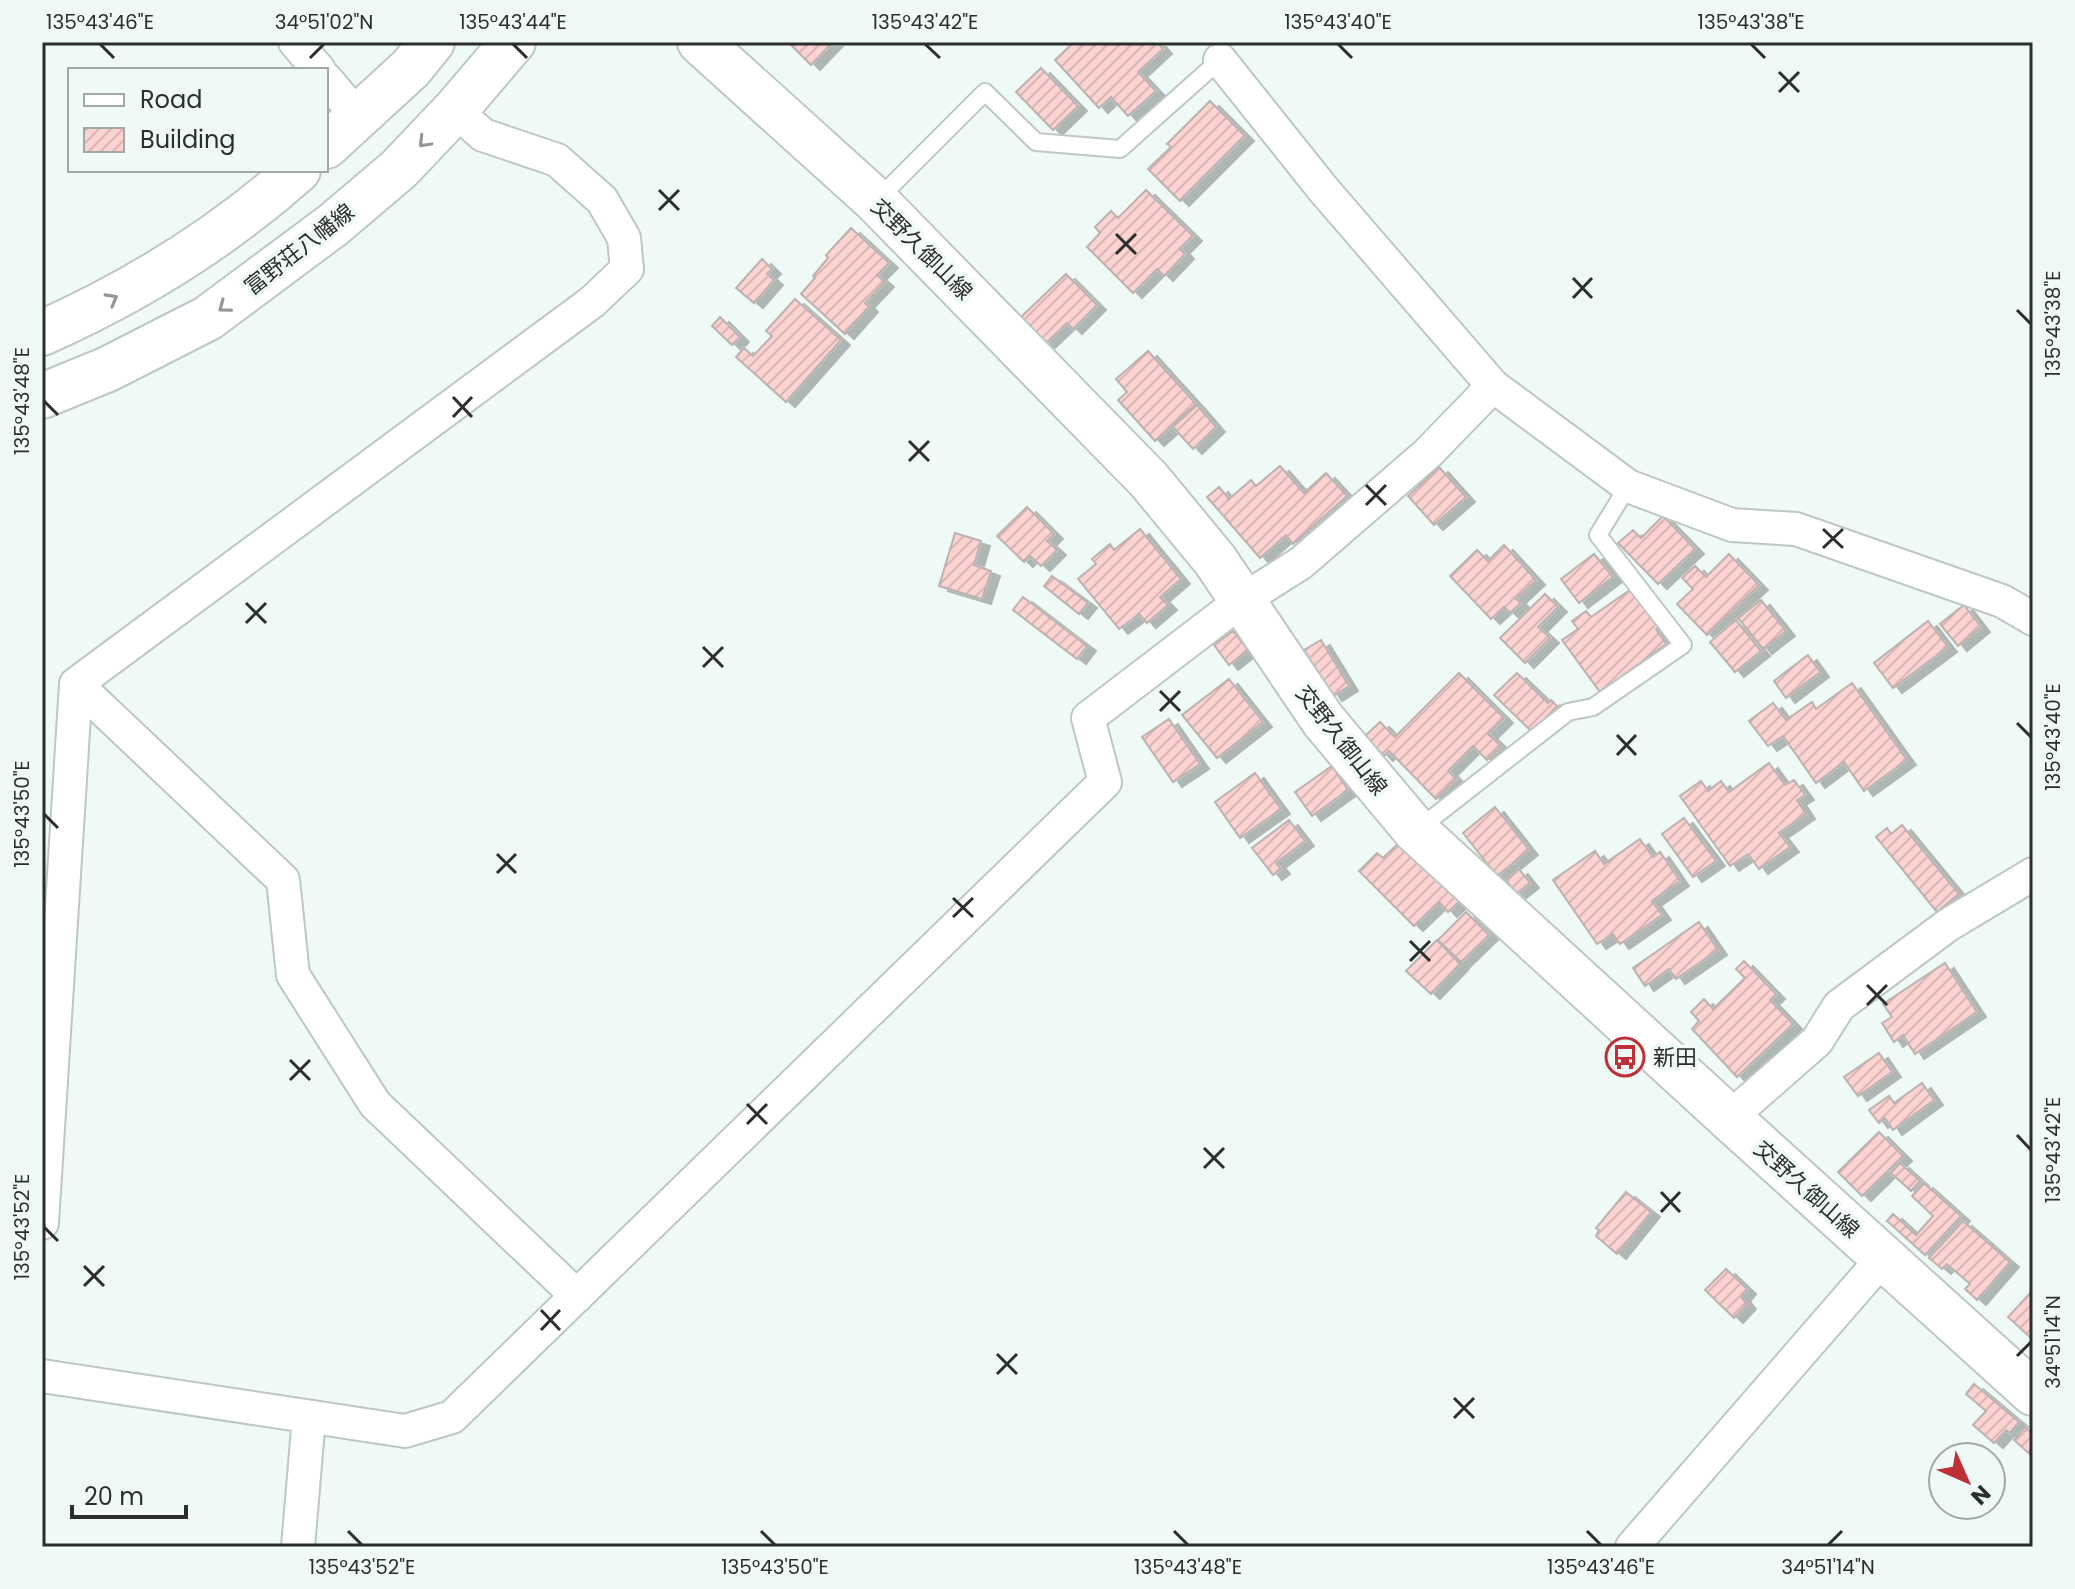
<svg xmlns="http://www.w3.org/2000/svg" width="2075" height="1589" font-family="Poppins,'Noto Sans JP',sans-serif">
<defs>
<pattern id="building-hatch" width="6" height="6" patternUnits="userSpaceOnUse" patternTransform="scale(2)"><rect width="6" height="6" fill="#fcd3d0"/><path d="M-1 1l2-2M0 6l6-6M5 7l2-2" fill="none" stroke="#d8b5b3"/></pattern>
<filter id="shadow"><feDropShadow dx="9" dy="5" stdDeviation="0" flood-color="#0004"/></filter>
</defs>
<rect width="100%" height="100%" fill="#eff9f6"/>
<path fill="url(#building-hatch)" stroke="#bbb2b1" stroke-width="2" filter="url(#shadow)" d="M788 42H833L811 65Z
M1072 42H1157L1163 49 1138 72 1156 91 1128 116 1111 97 1099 108 1055 60 1073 43Z
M1041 68 1078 106 1053 130 1016 92Z
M1210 101 1245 136 1180 201 1148 169 1171 147 1167 144Z
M1146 190 1193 236 1180 249 1185 254 1164 276 1157 269 1133 293 1087 247 1100 233 1095 227 1111 211 1118 218Z
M851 228 889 263 877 275 885 282 865 303 869 307 845 334 801 294 815 278 813 276 828 258 826 255Z
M762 259 772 269 767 274 774 280 754 303 736 288Z
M1066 274 1097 305 1073 329 1067 323 1046 343 1021 317Z
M795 299 841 340 786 402 736 357 744 348 753 356 772 336 766 331Z
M720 317 740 337 732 345 712 326Z
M1148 351 1196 404 1155 441 1118 400 1127 392 1116 379Z
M1197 405 1216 427 1193 449 1173 427Z
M1280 466 1304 493 1326 473 1347 496 1293 544 1286 535 1260 558 1207 497 1219 487 1229 499 1251 480 1256 486Z
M1439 467 1466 497 1434 525 1408 496Z
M1027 507 1054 534 1047 541 1057 550 1041 566 1030 556 1024 562 997 536Z
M1663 516 1695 549 1658 584 1618 543 1633 530 1641 538Z
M1140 529 1181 579 1160 597 1168 605 1147 623 1139 614 1119 629 1078 579 1096 564 1092 559 1110 544 1114 550Z
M955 533 981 541 974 565 991 571 982 599 939 586Z
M1504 545 1536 580 1516 599 1521 603 1510 613 1504 607 1491 619 1450 576 1477 550 1488 561Z
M1594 554 1613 577 1579 603 1561 579Z
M1729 554 1759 585 1707 635 1677 604 1693 589 1682 578 1695 566 1706 577Z
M1052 576 1088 603 1079 614 1044 586Z
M1633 588 1660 626 1656 629 1666 644 1600 692 1562 640 1578 629 1572 621 1586 611 1591 617Z
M1545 594 1558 607 1538 627 1550 638 1525 663 1500 638Z
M1023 597 1087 646 1077 659 1013 610Z
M1761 600 1786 631 1763 649 1738 618Z
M1964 605 1981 627 1958 646 1940 624Z
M1736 620 1761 651 1735 672 1710 642Z
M1928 621 1948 647 1893 688 1874 663Z
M1233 631 1248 650 1229 665 1214 645Z
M1321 640 1349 686 1333 696 1304 650Z
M1808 655 1820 672 1786 698 1774 681Z
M1459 673 1504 718 1488 734 1501 746 1487 760 1473 746 1448 771 1456 779 1436 799 1389 751 1384 756 1365 736 1380 722 1395 737Z
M1517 673 1548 703 1551 700 1557 706 1532 732 1494 695Z
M1229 679 1263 722 1217 758 1182 715Z
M1852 683 1907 760 1864 791 1844 762 1816 783 1783 736 1768 746 1749 721 1773 703 1786 720 1812 702 1816 709Z
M1169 719 1200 764 1173 782 1142 737Z
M1769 763 1785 785 1794 780 1805 795 1797 800 1806 814 1779 833 1790 847 1759 869 1748 854 1730 866 1680 796 1701 781 1708 791 1721 781 1729 792Z
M1332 766 1348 790 1312 816 1295 792Z
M1255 773 1281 809 1240 838 1215 802Z
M1495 807 1529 850 1497 876 1463 833Z
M1684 818 1716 861 1693 877 1662 834Z
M1289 820 1305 841 1276 863 1281 869 1273 875 1252 848Z
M1902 825 1959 894 1937 912 1876 837 1887 828 1891 834Z
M1640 839 1653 857 1660 852 1680 881 1652 901 1662 915 1620 944 1613 934 1597 944 1553 880 1595 851 1604 864Z
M1402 840 1461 900 1448 912 1439 902 1414 926 1359 871 1377 853 1383 858Z
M1519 869 1530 883 1516 894 1506 880Z
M1466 912 1489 935 1461 962 1438 940Z
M1699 922 1718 950 1676 979 1669 969 1645 986 1633 968Z
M1437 940 1460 964 1431 994 1406 971Z
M1744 961 1776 994 1770 1000 1793 1024 1737 1077 1692 1029 1699 1021 1691 1012 1704 999 1713 1009 1745 978 1736 969Z
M1945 963 1977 1012 1915 1054 1903 1035 1894 1042 1882 1023 1892 1017 1883 1004Z
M1879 1053 1892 1072 1858 1096 1844 1077Z
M1922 1083 1934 1100 1893 1130 1885 1118 1879 1123 1869 1110 1889 1096 1894 1103Z
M1879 1132 1903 1156 1862 1196 1838 1172Z
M1900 1163 1920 1181 1911 1191 1891 1173Z
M1924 1183 1961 1216 1925 1255 1887 1221 1893 1214 1916 1235 1933 1216 1912 1196Z
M1626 1192 1651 1212 1617 1254 1596 1236 1599 1230 1596 1228Z
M1963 1221 2010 1262 1977 1300 1965 1289 1970 1284 1947 1264 1942 1269 1929 1258Z
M1726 1269 1747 1289 1741 1297 1747 1304 1734 1318 1705 1290Z
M2033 1290V1340L2008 1317Z
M1974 1384 2019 1422 2010 1433 2006 1430 1994 1443 1973 1425 1986 1411 1966 1394Z
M2025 1427 2033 1434V1457L2014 1440Z"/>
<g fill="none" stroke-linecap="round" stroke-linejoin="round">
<defs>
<path id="lane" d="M877 200 985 92 1036 142 1120 149 1220 60
M1417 830 1568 712 1593 707 1683 645 1598 535 1628 486"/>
<path id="street" d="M295 42 319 70
M1220 60 1323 189 1493 386 1628 486 1732 525 1796 529 2002 601 2033 619
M326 79 358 117
M76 684 283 880 293 975 375 1104 577 1296
M1729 1118 1817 1041 1839 1006 1948 925 2033 874
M42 1223 76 684 592 302 627 269 624 238 602 200 557 160 483 135 455 110
M42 1376 405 1431 452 1417 1105 782 1088 718 1241 601 1301 563 1428 453 1493 386
M298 1547 309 1417
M1632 1547 1883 1258"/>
<path id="secondary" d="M700 42 876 201 1149 480 1215 560 1323 720 1416 831 1729 1118 2033 1393
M326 146 411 68 432 42
M42 333C134 292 223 237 298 170
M42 396 108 369 208 318 333 225 399 169 455 110 513 42"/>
</defs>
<use href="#lane" stroke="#bec7c4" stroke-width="20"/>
<use href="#street" stroke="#bec7c4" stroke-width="36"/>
<use href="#secondary" stroke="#bec7c4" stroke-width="48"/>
<use href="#lane" stroke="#fff" stroke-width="16"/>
<use href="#street" stroke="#fff" stroke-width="32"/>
<use href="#secondary" stroke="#fff" stroke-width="44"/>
</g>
<defs><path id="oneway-chevron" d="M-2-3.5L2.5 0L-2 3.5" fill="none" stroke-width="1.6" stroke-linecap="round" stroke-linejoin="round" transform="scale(2)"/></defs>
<g stroke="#959696">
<use href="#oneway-chevron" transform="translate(424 142) rotate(134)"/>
<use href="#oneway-chevron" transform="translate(112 299) rotate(-29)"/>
<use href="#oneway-chevron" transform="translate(224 307) rotate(143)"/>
</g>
<path fill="none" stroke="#2b2e2d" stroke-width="3" d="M100 44 114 58M513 44 527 58M925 44 940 58M1338 44 1352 58M1751 44 1765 58M310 58 324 44M1779 72 1799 92M1779 92 1799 72M659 190 679 210M659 210 679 190M1116 234 1136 254M1116 254 1136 234M1573 278 1592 298M1573 298 1592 278M2017 310 2031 324M453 397 472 417M44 401 58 415M453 417 472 397M909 441 929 461M909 461 929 441M1366 485 1386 505M1366 505 1386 485M1823 529 1843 548M1823 548 1843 529M246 603 266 623M246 623 266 603M703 647 723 667M703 667 723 647M1160 691 1180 711M1160 711 1180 691M2017 723 2031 737M1617 735 1636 755M1617 755 1636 735M44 814 58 828M497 854 516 873M497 873 516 854M953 898 973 917M953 917 973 898M1410 941 1430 961M1410 961 1430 941M1867 985 1887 1005M1867 1005 1887 985M290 1060 310 1080M290 1080 310 1060M747 1104 767 1124M747 1124 767 1104M2017 1135 2031 1150M1204 1148 1224 1168M1204 1168 1224 1148M1661 1192 1680 1212M1661 1212 1680 1192M44 1227 58 1241M84 1266 104 1286M84 1286 104 1266M541 1310 560 1330M541 1330 560 1310M997 1354 1017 1374M2017 1356 2031 1342M997 1374 1017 1354M1454 1398 1474 1418M1454 1418 1474 1398M348 1531 362 1545M761 1531 775 1545M1174 1531 1188 1545M1587 1531 1601 1545M1828 1545 1842 1531"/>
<defs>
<symbol id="bus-ring" viewBox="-11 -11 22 22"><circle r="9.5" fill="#eff9f6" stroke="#bf3036" stroke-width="1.5"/><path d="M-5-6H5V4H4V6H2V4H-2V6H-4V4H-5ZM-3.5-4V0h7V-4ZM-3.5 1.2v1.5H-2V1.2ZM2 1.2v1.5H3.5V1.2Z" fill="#bf3036"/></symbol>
</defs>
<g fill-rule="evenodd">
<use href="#bus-ring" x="1603" y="1035" width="44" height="44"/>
</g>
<g text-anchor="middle" stroke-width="7" stroke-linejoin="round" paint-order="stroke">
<g font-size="22" fill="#2b2e2d" stroke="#eff9f6">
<text transform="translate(299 249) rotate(-38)" y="8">富野荘八幡線</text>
<text transform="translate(922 249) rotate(45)" y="8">交野久御山線</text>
<text transform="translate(1342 740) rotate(52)" y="8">交野久御山線</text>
<text transform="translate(1807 1189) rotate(42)" y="8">交野久御山線</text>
</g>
<g font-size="22" fill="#2b2e2d" stroke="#eff9f6" text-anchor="start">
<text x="1653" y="1065">新田</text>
</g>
</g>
<rect width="2075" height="1589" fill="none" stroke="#eff9f6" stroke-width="88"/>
<rect x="68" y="68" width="260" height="104" fill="#eff9f6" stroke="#a1a8a6" stroke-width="2"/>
<rect x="84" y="94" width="40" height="12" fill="#ffffff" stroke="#a1a8a6" stroke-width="2"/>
<text x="140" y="108" font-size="24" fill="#2b2e2d">Road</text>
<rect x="84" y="128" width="40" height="24" fill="url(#building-hatch)" stroke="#a1a8a6" stroke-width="2"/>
<text x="140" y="148" font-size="24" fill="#2b2e2d">Building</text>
<g transform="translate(1967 1481) rotate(135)"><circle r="38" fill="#eff9f6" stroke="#a1a8a6" stroke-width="2"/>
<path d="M0-6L14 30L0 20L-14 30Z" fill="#bf3036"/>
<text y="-12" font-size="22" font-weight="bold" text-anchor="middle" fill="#2b2e2d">N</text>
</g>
<path d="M72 1505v12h114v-12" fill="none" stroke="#2b2e2d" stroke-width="4"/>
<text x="84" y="1505" font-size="24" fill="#2b2e2d" stroke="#eff9f6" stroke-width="6" paint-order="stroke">20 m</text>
<rect x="44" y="44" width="1987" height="1501" fill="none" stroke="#2b2e2d" stroke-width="3"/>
<g font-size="20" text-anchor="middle" fill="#2b2e2d">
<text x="100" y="29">135°43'46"E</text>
<text x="324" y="29">34°51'02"N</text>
<text x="513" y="29">135°43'44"E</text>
<text x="925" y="29">135°43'42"E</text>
<text x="1338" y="29">135°43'40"E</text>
<text x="1751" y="29">135°43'38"E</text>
<text transform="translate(2053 324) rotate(-90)" y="7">135°43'38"E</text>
<text transform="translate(22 401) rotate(-90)" y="7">135°43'48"E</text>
<text transform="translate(2053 737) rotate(-90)" y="7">135°43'40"E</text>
<text transform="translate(22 814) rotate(-90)" y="7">135°43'50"E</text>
<text transform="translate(2053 1150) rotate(-90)" y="7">135°43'42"E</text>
<text transform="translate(22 1227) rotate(-90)" y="7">135°43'52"E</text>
<text transform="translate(2053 1342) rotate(-90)" y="7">34°51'14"N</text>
<text x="362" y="1574">135°43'52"E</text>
<text x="775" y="1574">135°43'50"E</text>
<text x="1188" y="1574">135°43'48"E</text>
<text x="1601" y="1574">135°43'46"E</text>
<text x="1828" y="1574">34°51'14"N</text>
</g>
</svg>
